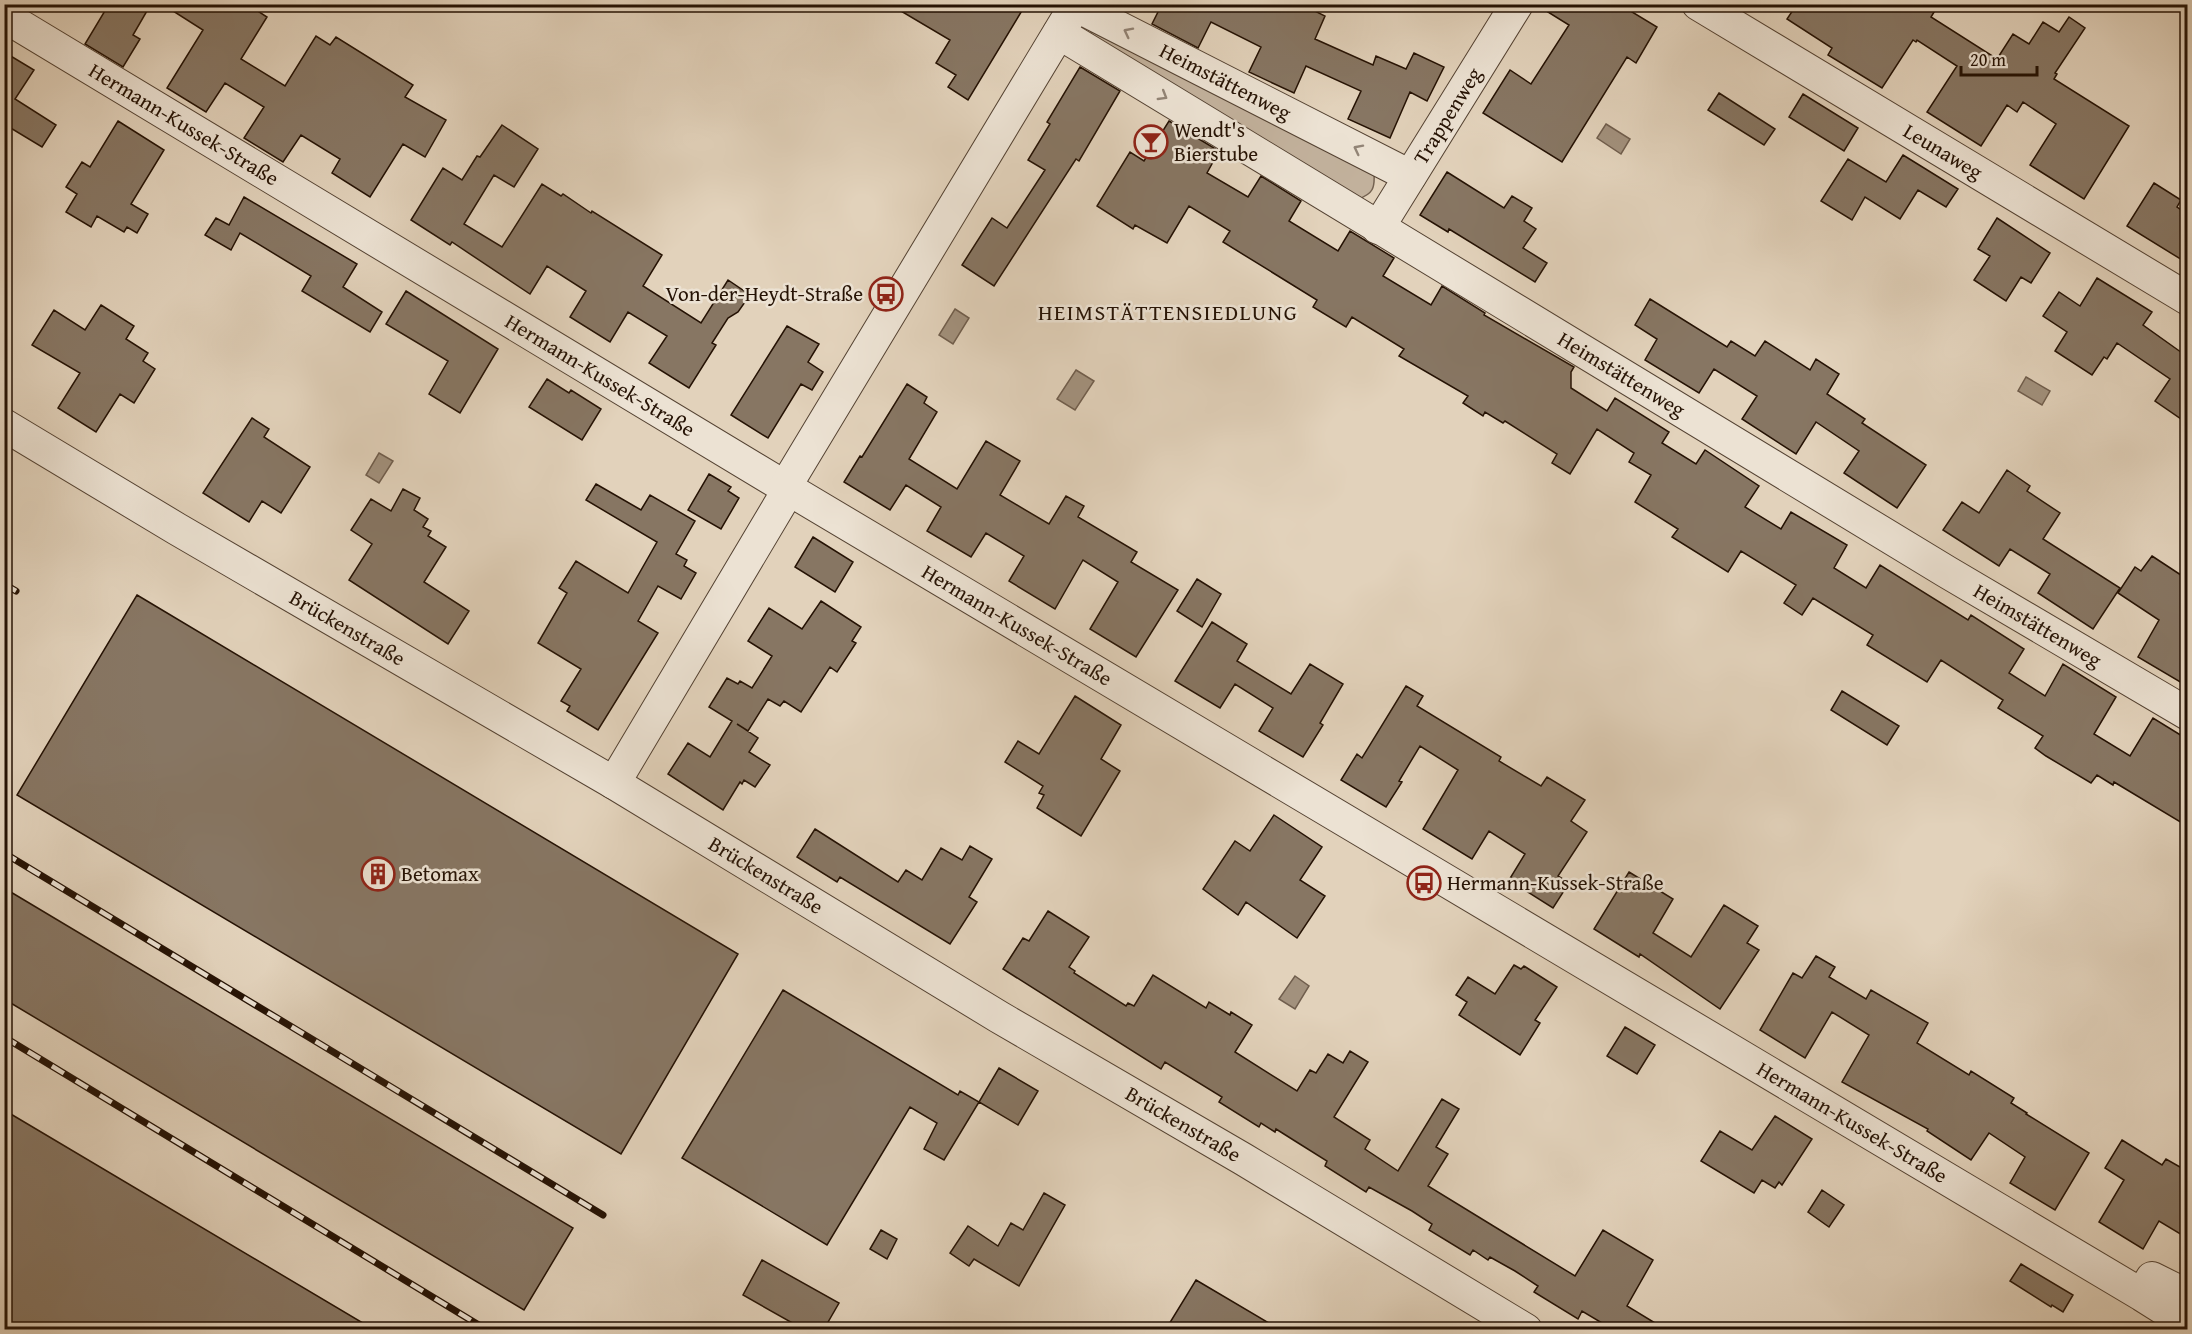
<svg xmlns="http://www.w3.org/2000/svg" width="2192" height="1334" font-family="'Gentium Book Plus',serif">
<rect width="100%" height="100%" fill="#e2d2bb"/>
<filter id="stains"><feTurbulence type="fractalNoise" baseFrequency=".00333" numOctaves="4"/><feColorMatrix values="0 0 0 0 .2 0 0 0 0 .09 0 0 0 0 .02 0 0 0 .5 -.17"/></filter>
<radialGradient id="worn" r=".72"><stop offset=".6" stop-color="#630" stop-opacity="0"/><stop offset="1" stop-color="#630" stop-opacity=".3"/></radialGradient>
<path fill="#c2b19c" stroke="#746250" stroke-width="1.5" d="M1093 32 1374 173C1375 188 1373 194 1358 199L1089 34Z"/>
<path fill="#a2917d" stroke="#705e4d" stroke-width="1.5" d="M1606 124 1630 139 1621 154 1597 138Z
M955 309 969 318 953 344 939 335Z
M1076 370 1094 381 1075 410 1057 399Z
M2026 377 2050 391 2042 405 2018 391Z
M379 453 393 461 379 483 366 475Z
M1295 976 1309 986 1295 1009 1279 999Z"/>
<path fill="#877663" stroke="#251204" stroke-width="1.5" d="M109 4H151L133 35 140 39 123 67 85 44Z
M162 4H247L267 17 241 59 285 86 316 36 330 45 336 37 413 85 405 97 446 120 425 157 403 144 370 197 332 173 340 159 301 135 283 162 244 138 264 107 225 83 206 112 167 88 203 30Z
M889 4H1026L968 100 948 87 956 75 936 63 950 40Z
M1162 4H1301L1325 16 1315 39 1373 65 1376 56 1406 69 1414 53 1444 67 1427 101 1410 92 1390 138 1348 119 1361 91 1306 66 1294 93 1249 72 1261 47 1211 22 1198 48 1152 24Z
M1535 4H1619L1657 27 1636 63 1627 57 1562 162 1483 113 1510 70 1531 84 1569 25Z
M1797 4H1939L1931 17 1997 59 2013 34 2029 44 2043 22 2059 32 2069 17 2085 28 2055 73 2057 74 2054 79 2129 126 2084 199 2030 165 2056 124 2023 102 2017 112 2007 105 1981 146 1927 112 1957 66 1917 40 1916 42 1913 40 1882 88 1828 55 1832 48 1787 19Z
M4 52 34 70 15 99 56 125 42 147 4 124Z
M1080 67 1120 91 1079 161 1076 159 994 286 962 265 992 218 1007 228 1045 170 1028 160 1050 124 1047 122Z
M1719 93 1775 129 1764 145 1708 110Z
M1803 94 1858 128 1844 151 1789 117Z
M118 121 164 150 131 204 148 214 137 233 127 227 124 232 97 216 91 227 66 212 77 194 66 187 82 162 90 167Z
M1169 121 1219 151 1207 173 1248 197 1261 176 1301 201 1289 221 1338 251 1350 231 1394 258 1383 276 1431 305 1442 286 1485 313 1484 315 1574 367 1571 372V388L1607 411 1615 398 1669 432 1662 443 1696 464 1705 450 1759 486 1745 507 1781 529 1791 512 1847 545 1834 568 1866 588 1880 565 1968 620 1971 615 2024 649 2009 673 2045 696 2063 664 2116 697 2094 734 2130 756 2153 718 2187 739V826L2114 782 2113 785 2097 775 2091 783 2046 756 2035 748 2043 736 1998 708 2003 700 1941 660 1927 682 1867 645 1873 635 1813 598 1802 615 1784 603 1796 585 1741 551 1728 572 1672 537 1678 529 1635 502 1651 475 1629 462 1634 453 1597 429 1570 474 1552 463 1557 454 1505 421 1503 423 1485 412 1483 416 1463 403 1468 396 1399 356 1404 349 1352 317 1346 327 1313 307 1317 300 1223 242 1230 231 1189 206 1167 243 1135 225 1133 229 1097 206 1130 152 1144 161Z
M502 125 538 149 514 187 494 175 464 224 502 247 542 184 561 196 563 194 591 213 592 211 662 255 643 286 701 323 728 280 750 295 738 312 728 318 712 343 716 345 689 388 649 363 667 336 628 312 610 342 570 317 586 291 547 266 530 294 452 242 450 245 411 220 443 168 462 180 477 156 480 157Z
M1903 155 1958 189 1946 207 1918 190 1900 219 1865 197 1852 220 1821 201 1848 159 1886 182Z
M1447 172 1504 208 1512 196 1532 208 1524 221 1536 229 1523 248 1547 263 1535 282 1449 229 1448 232 1420 215Z
M2154 183 2181 200 2177 207 2187 214V263L2127 226Z
M244 197 357 264 343 287 382 312 370 332 302 291 311 276 240 233 231 250 205 235 216 218 229 225Z
M1997 218 2050 253 2031 283 2021 277 2006 301 1974 280 1990 256 1978 249Z
M2097 278 2152 312 2143 325 2185 355 2187 351V423L2155 401 2170 379 2117 343 2107 359 2104 357 2092 375 2055 351 2067 332 2043 316 2059 292 2080 306Z
M406 291 498 349 460 413 429 394 448 361 386 324Z
M1650 299 1727 347 1731 341 1755 356 1765 341 1810 370 1816 359 1839 374 1827 394 1865 419 1862 423 1926 465 1897 508 1844 473 1859 451 1816 422 1796 454 1742 419 1757 396 1714 369 1699 393 1645 360 1657 339 1635 325Z
M101 305 134 326 126 339 148 353 143 361 155 369 134 403 120 394 96 432 58 408 80 373 32 345 54 310 85 330Z
M787 326 819 344 808 362 823 372 812 390 801 384 768 438 731 415Z
M547 379 569 393 571 390 601 409 582 440 529 407Z
M907 384 927 397 924 403 937 412 909 459 957 489 986 441 1020 461 1000 495 1049 524 1066 496 1084 506 1078 517 1137 552 1131 562 1178 590 1136 657 1090 629 1118 582 1083 560 1055 609 1009 581 1024 556 986 533 971 557 927 531 941 507 906 485 890 510 844 482 860 456 862 457Z
M252 418 269 429 264 437 310 467 281 513 262 501 249 522 203 493Z
M2007 470 2030 486 2027 491 2060 513 2043 539 2120 588 2093 629 2038 593 2050 574 2010 549 1999 566 1943 530 1962 502 1979 513Z
M709 474 731 487 728 491 739 498 721 529 688 510Z
M596 484 641 510 650 495 695 521 676 554 687 560 684 566 696 573 681 599 658 586 638 621 658 633 598 730 567 711 570 706 561 701 581 669 538 643 567 593 559 588 576 561 628 593 657 542 586 500Z
M403 489 420 498 414 510 428 519 423 527 431 531 428 536 446 547 424 582 469 611 448 644 349 580 372 544 351 530 371 499 391 511Z
M813 537 853 562 835 592 795 567Z
M2152 556 2187 579V686L2138 657 2159 620 2118 593 2135 567 2141 571Z
M1197 579 1221 594 1202 627 1177 611Z
M137 595 738 954 621 1154 17 795Z
M821 601 861 627 852 641 856 643 837 672 830 667 801 712 784 701 780 706 768 699 748 731 737 724 758 738 749 752 770 765 755 787 744 780 742 784 740 782 723 810 668 774 688 743 710 757 732 721 709 707 727 678 738 684 740 681 752 688 772 656 748 641 769 608 802 629Z
M1212 622 1247 644 1237 661 1291 694 1310 664 1343 684 1320 723 1323 725 1303 757 1259 731 1273 708 1235 684 1220 708 1175 681Z
M1406 686 1423 696 1417 706 1501 757 1499 761 1541 786 1547 777 1585 800 1571 821 1587 832 1558 876 1569 883 1553 908 1509 880 1525 854 1489 831 1472 859 1423 829 1458 770 1420 746 1399 781 1402 782 1386 807 1341 780 1357 754 1362 758Z
M1842 691 1899 726 1887 745 1831 710Z
M1075 696 1121 725 1101 759 1120 771 1081 836 1037 808 1044 795 1039 793 1043 786 1005 762 1018 741 1039 754Z
M1274 815 1322 847 1300 880 1325 896 1297 938 1246 902 1238 915 1203 889 1235 841 1250 851Z
M815 829 898 882 906 870 922 880 941 848 962 860 970 846 992 859 969 897 977 902 950 944 840 877 837 882 797 857Z
M1629 872 1673 899 1653 933 1691 957 1724 905 1758 926 1747 943 1759 950 1720 1009 1640 954 1639 957 1594 929Z
M4 888 573 1228 524 1310 4 999Z
M1048 911 1089 937 1069 967 1075 971 1074 973 1126 1006 1128 1003 1134 1006 1153 975 1206 1008 1209 1002 1230 1015 1231 1012 1252 1025 1235 1052 1297 1091 1310 1070 1316 1073 1328 1054 1343 1063 1350 1051 1368 1062 1334 1117 1370 1140 1365 1149 1398 1171 1442 1099 1459 1109 1436 1147 1448 1154 1428 1186 1575 1276 1603 1230 1653 1260 1627 1306 1665 1329H1612L1582 1311 1578 1319 1534 1292 1538 1286 1515 1271 1490 1257 1488 1260 1473 1250 1470 1255 1429 1230 1432 1224 1412 1211 1369 1187 1366 1192 1325 1166 1327 1161 1295 1141 1276 1129 1275 1132 1261 1123 1259 1127 1219 1102 1222 1097 1165 1062 1161 1069 1003 969 1023 938 1029 941Z
M1816 956 1835 967 1829 977 1866 999 1871 990 1928 1023 1917 1043 1969 1075 1971 1071 2014 1098 2011 1103 2027 1113 2026 1114 2089 1153 2055 1210 2010 1183 2025 1157 1989 1133 1971 1160 1927 1131 1928 1129 1842 1082 1869 1035 1832 1012 1805 1058 1760 1030 1793 973 1802 978Z
M1514 965 1521 969 1524 966 1557 987 1535 1020 1540 1023 1520 1055 1459 1015 1467 1002 1456 995 1468 977 1495 994Z
M783 990 958 1095 960 1091 979 1102 944 1160 924 1149 937 1123 910 1107 827 1245 682 1158Z
M1625 1027 1655 1045 1637 1074 1607 1056Z
M999 1068 1038 1091 1018 1125 979 1102Z
M4 1110 373 1329H4Z
M1775 1116 1812 1139 1782 1185 1779 1182 1775 1188 1762 1180 1754 1193 1701 1161 1720 1131 1752 1150Z
M2122 1140 2162 1165 2166 1159 2187 1171V1238L2159 1221 2143 1249 2099 1222 2124 1180 2105 1168Z
M1822 1190 1844 1205 1829 1227 1808 1212Z
M1044 1193 1065 1205 1019 1286 974 1259 969 1266 950 1253 968 1226 998 1246 1011 1223 1023 1230Z
M881 1230 897 1239 887 1259 870 1249Z
M762 1260 839 1303 824 1329H803L743 1295Z
M2021 1264 2073 1295 2063 1312 2052 1305 2051 1307 2010 1281Z
M1196 1280 1279 1329H1166Z"/>
<g fill="none" stroke-linecap="round" stroke-linejoin="round">
<defs>
<g id="minor">
<path id="s1" d="M1073 4 1410 176"/>
<path id="s2" d="M1698 4 2188 299"/>
<path id="s3" d="M4 16 785 487 2142 1295 2188 1324"/>
<path id="s4" d="M1059 33 1947 572 2188 714"/>
<path id="s5" d="M1378 228 1517 4"/>
<path id="s6" d="M4 425 177 529 614 783 999 1017 1243 1159 1526 1330"/>
<path d="M785 487 1075 6"/>
<path d="M614 783 789 489"/>
<path d="M2142 1294 2152 1278 2188 1296"/>
</g>
</defs>
<use href="#minor" stroke="#544232" stroke-width="34"/>
<use href="#minor" stroke="#ece2d3" stroke-width="32"/>
<defs>
<path id="rail" d="M4 584 16 591
M4 853 603 1215
M4 1037 487 1330"/>
</defs>
<use href="#rail" stroke="#251204" stroke-width="7"/>
<use href="#rail" stroke="#ece2d3" stroke-width="4.5" stroke-dasharray="14" stroke-linecap="butt"/>
</g>
<defs><path id="oneway-chevron" d="M-2-3.5L2.5 0L-2 3.5" fill="none" stroke-width="1.6" stroke-linecap="round" stroke-linejoin="round" transform="scale(1.5)"/></defs>
<g stroke="#928476">
<use href="#oneway-chevron" transform="translate(1128 32) rotate(-153)"/>
<use href="#oneway-chevron" transform="translate(1163 96) rotate(31)"/>
<use href="#oneway-chevron" transform="translate(1358 149) rotate(-153)"/>
</g>
<defs>
<symbol id="bar-ring" viewBox="-11 -11 22 22"><circle r="9.5" fill="#ece2d3" stroke="#8f2418" stroke-width="1.5"/><path d="M-6-5H6L.8 .8V4.5H3.5V6h-7V4.5H-.8V.8Z" fill="#8f2418"/></symbol>
<symbol id="bus-ring" viewBox="-11 -11 22 22"><circle r="9.5" fill="#ece2d3" stroke="#8f2418" stroke-width="1.5"/><path d="M-5-6H5V4H4V6H2V4H-2V6H-4V4H-5ZM-3.5-4V0h7V-4ZM-3.5 1.2v1.5H-2V1.2ZM2 1.2v1.5H3.5V1.2Z" fill="#8f2418"/></symbol>
<symbol id="building-ring" viewBox="-11 -11 22 22"><circle r="9.5" fill="#ece2d3" stroke="#8f2418" stroke-width="1.5"/><path d="M-4-6H4V6H1V3H-1V6H-4ZM-2.5-4.3h1.7v1.8h-1.7ZM.8-4.3h1.7v1.8H.8ZM-2.5-1h1.7V.8h-1.7ZM.8-1h1.7V.8H.8Z" fill="#8f2418"/></symbol>
</defs>
<g fill-rule="evenodd">
<use href="#bar-ring" x="1132" y="123" width="38" height="38"/>
<use href="#bus-ring" x="867" y="275" width="38" height="38"/>
<use href="#building-ring" x="359" y="855" width="38" height="38"/>
<use href="#bus-ring" x="1405" y="864" width="38" height="38"/>
</g>
<g text-anchor="middle" stroke-width="5" stroke-linejoin="round" paint-order="stroke">
<g font-size="21" fill="#251204" stroke="#ece2d3">
<text dy="7" stroke="none"><textPath href="#s1" startOffset="171">Heimstättenweg</textPath></text>
<text dy="7" stroke="none"><textPath href="#s5" startOffset="132">Trappenweg</textPath></text>
<text dy="7" stroke="none"><textPath href="#s3" startOffset="210">Hermann-Kussek-Straße</textPath></text>
<text dy="7" stroke="none"><textPath href="#s2" startOffset="286">Leunaweg</textPath></text>
<text dy="7" stroke="none"><textPath href="#s4" startOffset="658">Heimstättenweg</textPath></text>
<text dy="7" stroke="none"><textPath href="#s3" startOffset="696">Hermann-Kussek-Straße</textPath></text>
<text dy="7" stroke="none"><textPath href="#s3" startOffset="1182">Hermann-Kussek-Straße</textPath></text>
<text dy="7" stroke="none"><textPath href="#s4" startOffset="1144">Heimstättenweg</textPath></text>
<text dy="7" stroke="none"><textPath href="#s6" startOffset="399">Brückenstraße</textPath></text>
<text dy="7" stroke="none"><textPath href="#s6" startOffset="885">Brückenstraße</textPath></text>
<text dy="7" stroke="none"><textPath href="#s3" startOffset="2154">Hermann-Kussek-Straße</textPath></text>
<text dy="7" stroke="none"><textPath href="#s6" startOffset="1371">Brückenstraße</textPath></text>
</g>
<g font-size="21" fill="#251204" stroke="#ece2d3" text-anchor="start">
<text x="1174" y="137">Wendt's<tspan x="1174" dy="24">Bierstube</tspan></text>
<text x="863" y="301" text-anchor="end">Von-der-Heydt-Straße</text>
<text x="401" y="881">Betomax</text>
<text x="1447" y="890">Hermann-Kussek-Straße</text>
</g>
<g font-size="22" letter-spacing="1.5" fill="#251204" stroke="#ece2d3">
<text x="1168" y="320">HEIMSTÄTTENSIEDLUNG</text>
</g>
</g>
<rect width="2192" height="1334" fill="none" stroke="#e2d2bb" stroke-width="24"/>
<rect x="6" y="6" width="2180" height="1322" fill="none" stroke="#251204" stroke-width="3"/>
<rect x="12" y="12" width="2168" height="1310" fill="none" stroke="#251204" stroke-width="1.5"/>
<path d="M1961 66v9h76v-9" fill="none" stroke="#251204" stroke-width="3"/>
<text x="1970" y="66" font-size="18" fill="#251204" stroke="#ece2d3" stroke-width="4.5" paint-order="stroke">20 m</text>
<rect width="100%" height="100%" filter="url(#stains)"/>
<rect width="100%" height="100%" fill="url(#worn)"/>
</svg>
